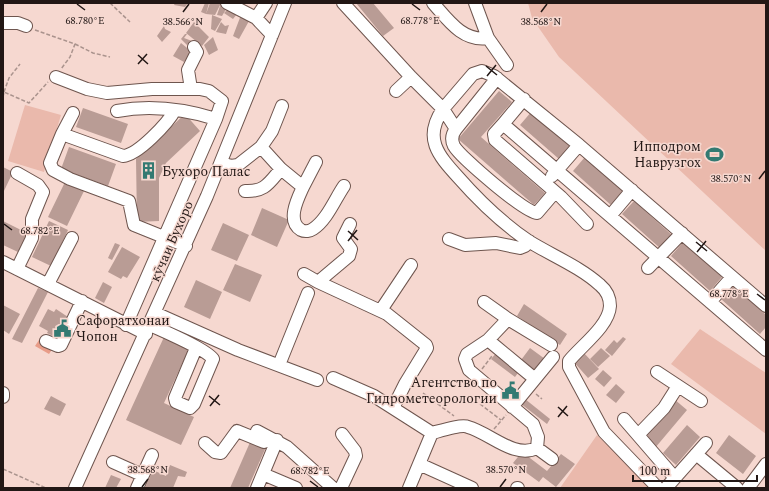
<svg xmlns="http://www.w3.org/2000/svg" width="769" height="491" font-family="Spectral,serif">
<rect width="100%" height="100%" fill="#f6d8d0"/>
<path fill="#eab9ac" d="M528 3H766V251L559 57 532 18Z
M25 105 61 115 44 172 8 161Z
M700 329 766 373V434L671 364Z
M597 435 652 488H560Z"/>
<path fill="#e89c88" d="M39 340 53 348 49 354 35 346Z"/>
<path fill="#b99c95" d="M175 3H188L185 7 174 5Z
M205 3H209L206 14 201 12Z
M210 3H221L215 15 206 14Z
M221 3 228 6 222 16 217 15Z
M356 3H373L394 28 383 36Z
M230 7 237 14 233 19 224 13Z
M212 15 222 19 215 31 211 29Z
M241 15 249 21 239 39 233 36Z
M194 22 209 37 202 46 186 33Z
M221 22 225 26 229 25 226 34 216 32Z
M164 26 165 29 171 32 162 42 157 36Z
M185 34H187L184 38 192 41 187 45 181 39Z
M213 37 218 50 209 55 204 45Z
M181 43 192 52 184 62 173 56Z
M499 91 512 102 481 137 545 193 534 205 458 139Z
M83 108 128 124 121 143 76 127Z
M532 111 571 146 559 159 520 125Z
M185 114 200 131 166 163 159 178V221L137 222 136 159Z
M69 147 116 164 108 186 61 169Z
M585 157 624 192 612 206 573 171Z
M3 167 13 172 3 193Z
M65 182 84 191 67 226 48 217Z
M634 201 673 236 661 249 622 214Z
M262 208 289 220 277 247 251 235Z
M3 221 27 233 18 252 3 245Z
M49 221 68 230 51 266 32 257Z
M223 223 249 235 237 261 211 250Z
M683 242 722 277 710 291 671 256Z
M115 243 120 245 112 260 108 258Z
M122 247 140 257 127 278 123 276 121 279 108 272Z
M235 264 262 275 250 302 223 290Z
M196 280 222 292 210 319 184 307Z
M103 282 112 287 104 303 95 298Z
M733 285 766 315V327L760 334 721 299Z
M38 288 48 292 22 343 12 339Z
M524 304 567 334 560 345 517 316Z
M3 305 20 314 9 334 3 330Z
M48 309 54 312 56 309 71 319 62 337 55 333 53 336 47 333 48 331 39 326Z
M164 337 189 349 164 403 194 417 181 445 126 420Z
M623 337 626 339 612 356 605 350 614 340 617 343Z
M530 348 545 359 536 371 521 360Z
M601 348 610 356 598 367 590 359Z
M497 352 520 370 515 377 491 359Z
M583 352 599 369 588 378 573 361Z
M603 370 612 378 604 387 595 379Z
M616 384 625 392 616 403 606 395Z
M520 395 550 419 547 424 516 400Z
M51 396 66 404 60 416 44 409Z
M674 399 687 410 655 448 642 436Z
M687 425 700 437 676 465 663 453Z
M729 435 756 456 743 474 716 453Z
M251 440 266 447 248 488H230Z
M522 452 547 471 561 454 575 464 556 487 543 477 539 482 513 463Z
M170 465 187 472 185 477 178 476 173 488H145L153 470 166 476Z
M111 475 121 479 116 488H105Z"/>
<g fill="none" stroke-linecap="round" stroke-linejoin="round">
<defs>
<path id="minor" d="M227 3 256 18 272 35
M343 3 411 77 443 109C423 138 438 155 458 177 480 202 503 224 530 242 553 256 580 267 600 285 606 290 610 298 610 306 609 326 581 346 569 361V367L604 432 658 488
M433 3C448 20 463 42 488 38
M475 3 488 38 507 65
M256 18 266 3
M3 23H18L26 26
M56 77 87 89 107 93 152 89H200L209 91 222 101 216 119
M497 78 456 129C452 134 451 140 454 146 460 157 528 215 537 213L555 192
M191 89 188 70 197 52 194 47
M396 91 411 77
M524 99 503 124 766 350
M117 111C149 105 184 109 216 119L126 325
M73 113 62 134 123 156C138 155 168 123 175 110
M503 124 494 134 495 140 561 197 587 224
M456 129 443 109 473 74 482 71 494 76 579 145 766 306
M62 134 50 163 53 170 70 179 129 201 134 225 186 246
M261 147 281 169 303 187C298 198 286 221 301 230 305 232 310 231 313 229 327 220 335 199 344 186
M221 163 231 166 238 165 261 147 272 131 282 106
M17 173 38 185 43 192 32 219V238L17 269
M552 176 579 145
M303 187 316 162
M245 191C265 192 269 183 281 169
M610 216 632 190
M449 239 465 245 496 243 520 248 525 246 529 241
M3 262 146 334
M648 268 682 233
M304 274 318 282 349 256 351 249 343 238 350 224
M318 282 387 314 426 345 427 348 405 384 393 408
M48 284 72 238
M484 302 508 319
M710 302 732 277
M381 310 411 265
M155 313 238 350 317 380
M150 325C163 331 206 349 213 359L194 404 190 408 176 402 175 398 196 348
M488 340 535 379
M46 341 58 346 61 345 82 301
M279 365 308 293
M657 372 701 401
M333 378 374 396 432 433 409 488
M3 393V397
M512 407 553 357
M624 419 675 478
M257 431 287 447 333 488
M432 433C440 431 462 424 468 427 490 433 514 459 537 448L538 437 533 424 469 370 465 359 467 354 488 340 508 319 551 345
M638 435 664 408 678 386
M205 443 215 452 221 453 237 431 264 442
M537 448 552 459
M696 454 737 488
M113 462 142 475
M419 464 472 488
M263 474 296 488
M75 488 207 196 285 3
M137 488 152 455
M257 488 277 440
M341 488 356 456 355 451 342 434
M517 488H518
M666 488 706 443
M748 488 766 464"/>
</defs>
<use href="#minor" stroke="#6e554e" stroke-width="14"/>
<path stroke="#aa938d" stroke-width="1.5" stroke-dasharray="4 2" stroke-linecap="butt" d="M110 3 130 22
M35 30 75 44 70 57 61 69
M75 44 93 53 110 57
M4 92 9 78 20 64
M3 97 4 92 29 103 48 82
M482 369 492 356
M423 393 454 416
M536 394 542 399
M480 404 501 420
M494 429 506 415
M3 469 46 488"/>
<use href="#minor" stroke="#fff" stroke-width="12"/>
</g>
<path fill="none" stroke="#221715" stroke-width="1.5" d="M77 4 85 10M412 4 420 10M183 12 189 4M541 12 547 4M138 55 148 64M138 64 147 54M486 66 497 75M487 76 496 65M759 179 765 171M4 224 12 230M348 231 358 240M348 241 357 230M696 242 707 251M697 252 706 241M757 294 765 300M209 396 220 405M210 406 219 395M558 407 568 416M558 417 567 406M310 481 318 487M142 487 148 479M500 487 506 479"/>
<defs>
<symbol id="stadium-bare" viewBox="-9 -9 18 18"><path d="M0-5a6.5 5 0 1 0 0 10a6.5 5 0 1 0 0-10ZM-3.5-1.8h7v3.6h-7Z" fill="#337a72" stroke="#f6d8d0" stroke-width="2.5" paint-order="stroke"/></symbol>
<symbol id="building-bare" viewBox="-9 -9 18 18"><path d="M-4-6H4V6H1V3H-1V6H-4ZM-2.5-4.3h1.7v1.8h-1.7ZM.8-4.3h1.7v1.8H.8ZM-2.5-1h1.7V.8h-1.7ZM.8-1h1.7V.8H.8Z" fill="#337a72" stroke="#f6d8d0" stroke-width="2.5" paint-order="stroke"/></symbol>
<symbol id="civic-bare" viewBox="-9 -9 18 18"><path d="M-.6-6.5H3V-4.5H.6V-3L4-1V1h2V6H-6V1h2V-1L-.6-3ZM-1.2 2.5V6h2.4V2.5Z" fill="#337a72" stroke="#f6d8d0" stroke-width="2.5" paint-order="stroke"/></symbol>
</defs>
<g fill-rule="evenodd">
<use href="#stadium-bare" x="702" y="142" width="25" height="25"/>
<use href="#building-bare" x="136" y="158" width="25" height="25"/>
<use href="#civic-bare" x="50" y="316" width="25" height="25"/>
<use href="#civic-bare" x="498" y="378" width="25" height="25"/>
</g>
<g text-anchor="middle" stroke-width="3" stroke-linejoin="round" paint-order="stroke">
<g font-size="14" fill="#221715" stroke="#f6d8d0" text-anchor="end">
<text x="701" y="151">Ипподром<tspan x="701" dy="16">Наврузгох</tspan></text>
<text x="162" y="176" text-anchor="start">Бухоро Палас</text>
<text x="76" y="325" text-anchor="start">Сафоратхонаи<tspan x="76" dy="16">Чопон</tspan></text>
<text x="497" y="387">Агентство по<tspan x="497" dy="16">Гидрометеорологии</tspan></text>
</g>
<g font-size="14" fill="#221715" stroke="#f6d8d0">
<text transform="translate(171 241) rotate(-66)" y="5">кӯчаи Бухоро</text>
</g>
</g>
<g font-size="10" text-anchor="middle" fill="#221715" stroke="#f6d8d0" stroke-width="3" stroke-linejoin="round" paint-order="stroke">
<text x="85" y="24">68.780°E</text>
<text x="420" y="24">68.778°E</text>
<text x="183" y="25">38.566°N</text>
<text x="541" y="25">38.568°N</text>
<text x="731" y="182">38.570°N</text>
<text x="40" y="234">68.782°E</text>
<text x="729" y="297">68.778°E</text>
<text x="148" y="473">38.568°N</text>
<text x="506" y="473">38.570°N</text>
<text x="310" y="474">68.782°E</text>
</g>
<rect width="769" height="491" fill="none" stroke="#221715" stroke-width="8"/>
<path d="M633 475v6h124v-6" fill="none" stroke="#221715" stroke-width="2"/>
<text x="639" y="475" font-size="12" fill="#221715" stroke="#f6d8d0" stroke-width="3" paint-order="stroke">100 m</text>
</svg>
